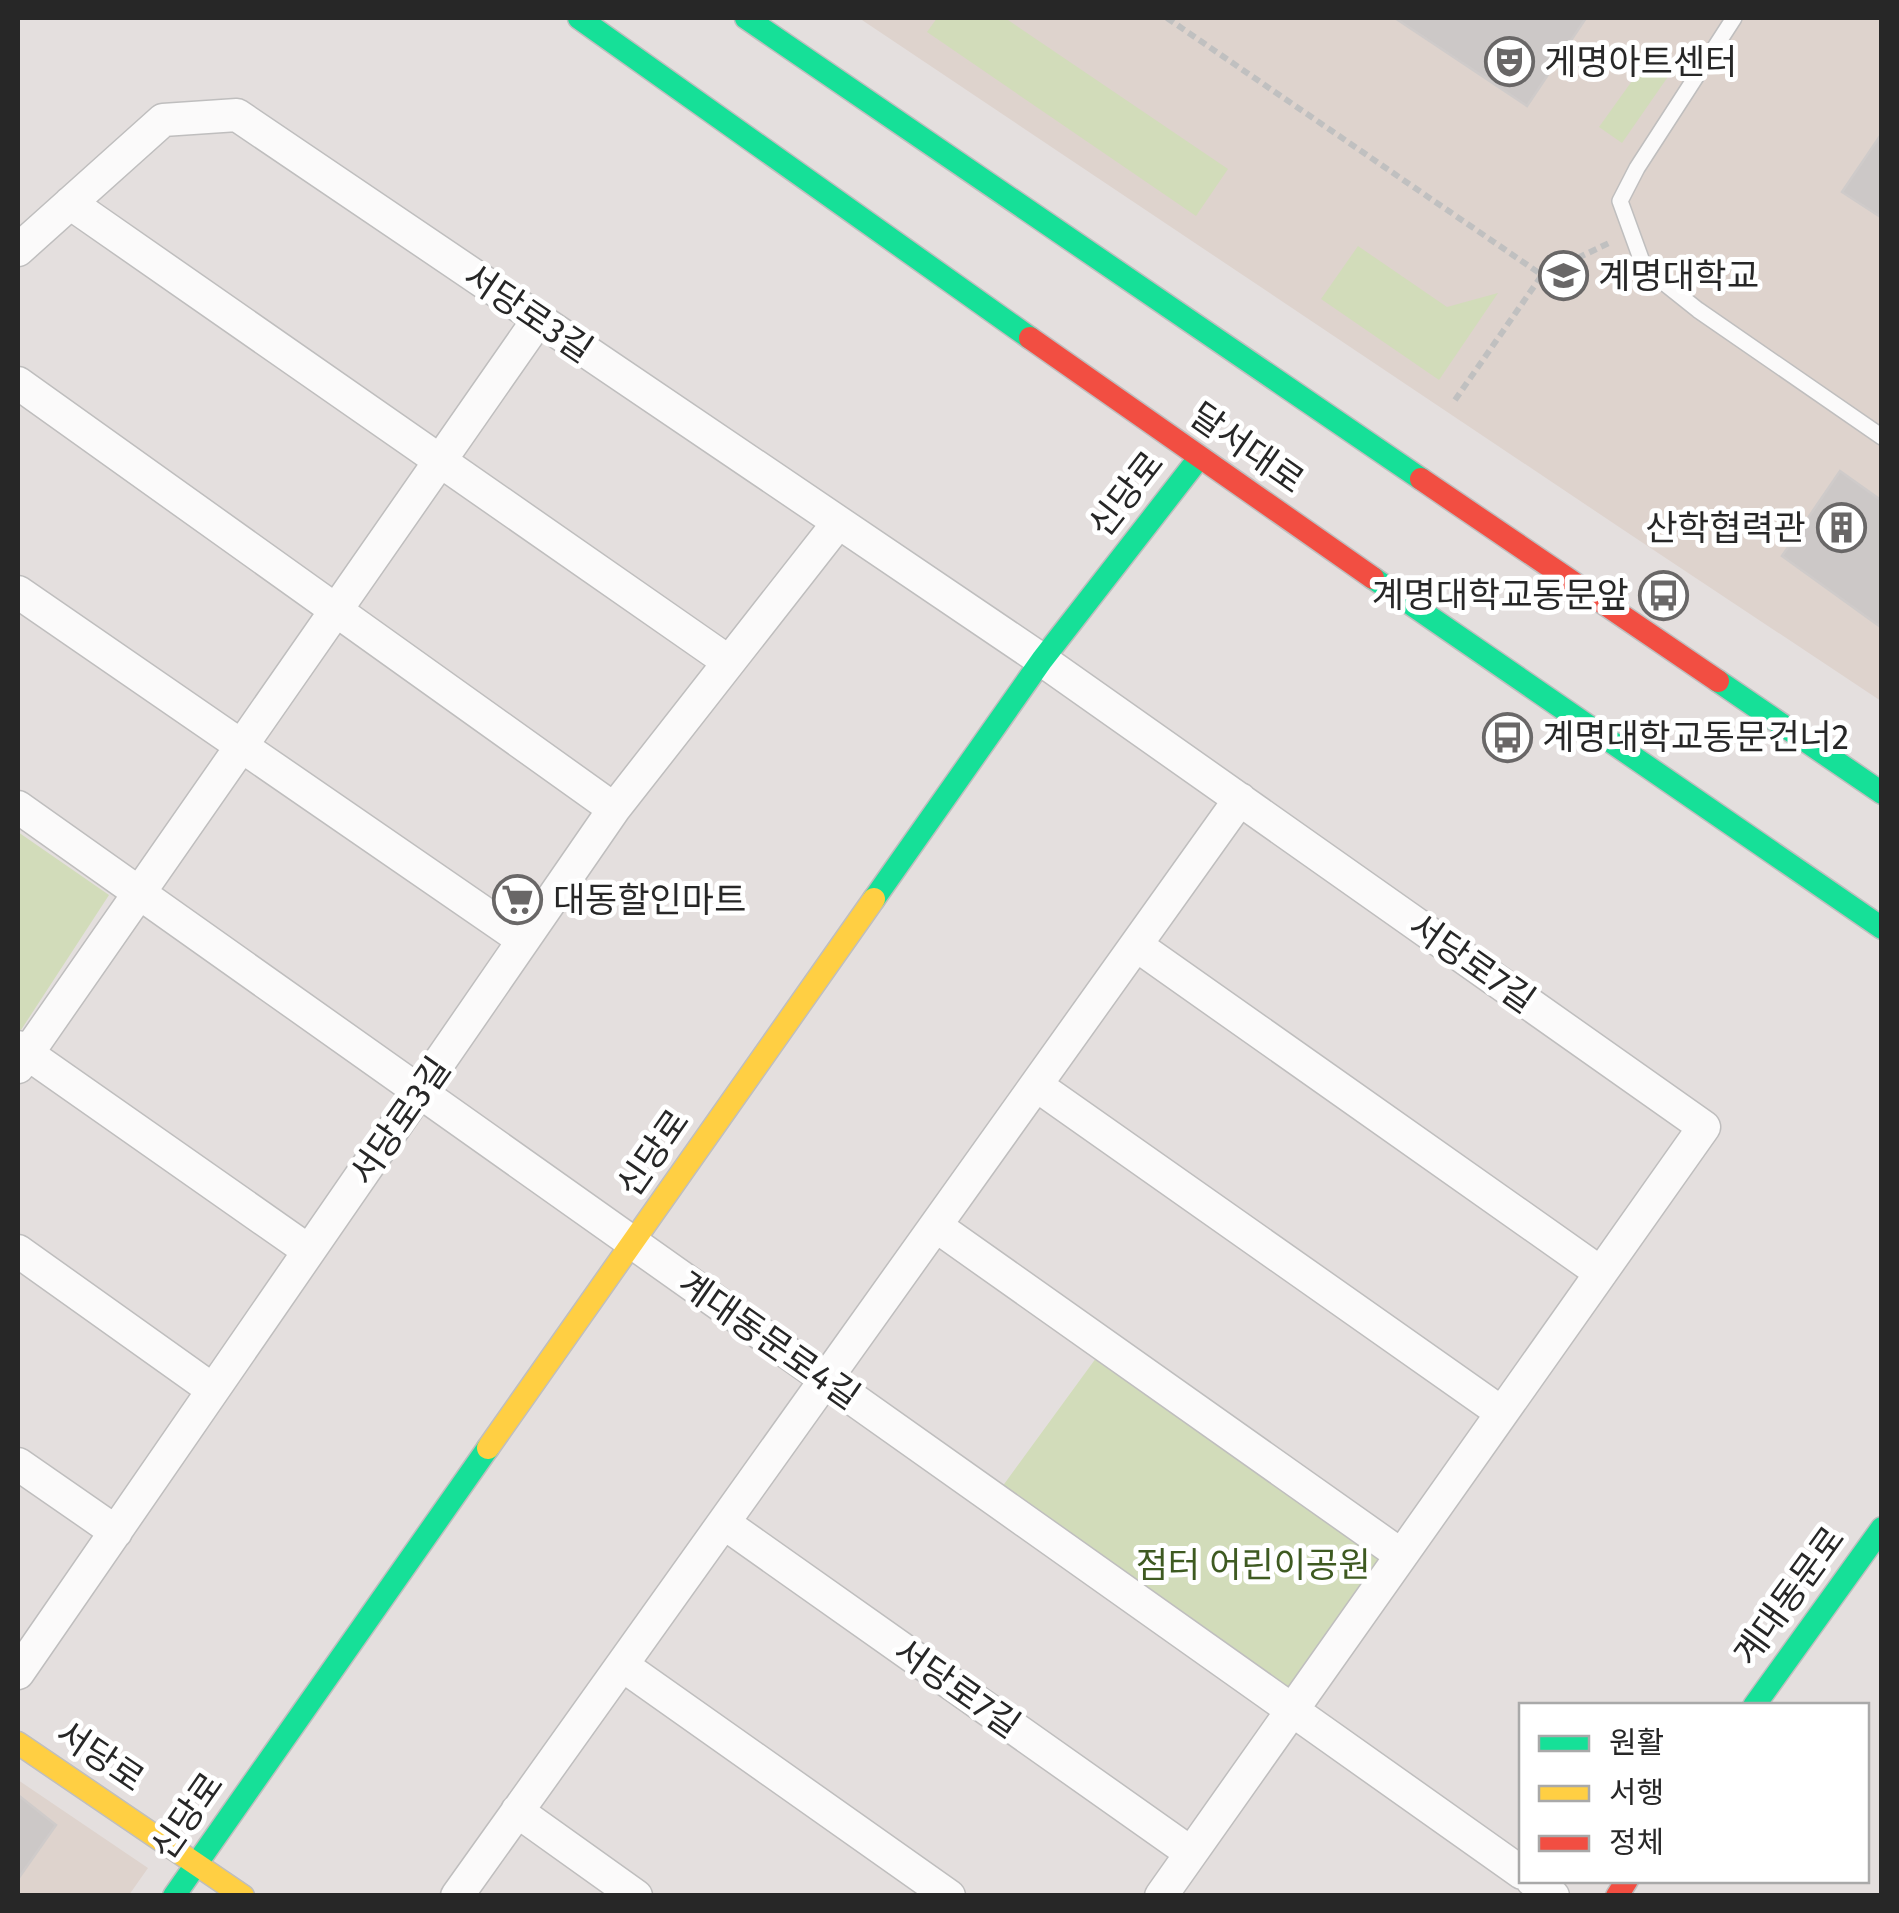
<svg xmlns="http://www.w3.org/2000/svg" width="1899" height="1913" font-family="'Fira Sans','Noto Sans KR',sans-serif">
<rect width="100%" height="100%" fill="#e4dfde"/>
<path fill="#ded3cd" d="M859 18H1881V701L1631 535Z
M18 1780 148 1868 129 1895H18Z"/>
<path fill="#d2dcba" d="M937 18H1005L1228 169 1196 216 927 32Z
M1652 53 1674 68 1622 143 1599 127Z
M1358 246 1447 307 1498 293 1439 380 1321 299Z
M18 832 109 895 21 1030 18 1028Z
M1099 1354 1387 1557 1289 1695 1002 1487Z"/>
<path fill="#ccc8c7" stroke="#cfcbca" stroke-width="2.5" d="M1395 18H1586L1527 106Z
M1882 133V218L1842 192Z
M1840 471 1882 501V628L1782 556Z
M18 1795 56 1825 18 1879Z"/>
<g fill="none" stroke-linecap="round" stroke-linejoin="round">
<defs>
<path id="lane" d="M1734 18 1637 168 1620 201 1644 267 1698 310 1882 437"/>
<path id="street" d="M70 203 729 662
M18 250 163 120 237 115 1042 660 1704 1127 1161 1896
M18 383 614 809
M18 592 523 940
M18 807 1522 1873
M1136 945 1601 1273
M18 1047 309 1251
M18 1067 538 320
M1036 1085 1502 1413
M936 1226 1401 1555
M18 1251 213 1390
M18 1464 116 1532
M724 1523 1191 1853
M622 1665 949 1896
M18 1673 614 809 838 523
M517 1811 636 1896
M1532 1880 1553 1896
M457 1896 1240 799"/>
<path id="fast" d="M579 18 1030 338
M746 18 1421 479
M1373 578 1882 928
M1718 681 1882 793
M874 899 1042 660 1199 458
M1754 1706 1882 1528
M174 1896 488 1448"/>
<path id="slow" d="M488 1448 874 899
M18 1743 243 1896"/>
<path id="jam" d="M1030 338 1373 578
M1421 479 1718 681
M1617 1896 1627 1880"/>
</defs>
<use href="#lane" stroke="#bfbebe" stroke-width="18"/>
<use href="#street" stroke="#bfbebe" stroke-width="35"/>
<use href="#fast" stroke="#bfbebe" stroke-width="25"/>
<use href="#slow" stroke="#bfbebe" stroke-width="25"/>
<use href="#jam" stroke="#bfbebe" stroke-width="25"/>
<path stroke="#c0c0c0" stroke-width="6" stroke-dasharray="8 5" stroke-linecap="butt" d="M1167 18 1542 275 1609 243
M1455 400 1542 275"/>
<use href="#lane" stroke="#fbfafa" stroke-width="15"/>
<use href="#street" stroke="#fbfafa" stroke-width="32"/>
<use href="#fast" stroke="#16e098" stroke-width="22"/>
<use href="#slow" stroke="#ffcf43" stroke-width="22"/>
<use href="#jam" stroke="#f24e42" stroke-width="22"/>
</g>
<defs>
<symbol id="theatre-ring" viewBox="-11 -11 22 22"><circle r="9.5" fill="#fff" stroke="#696767" stroke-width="1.5"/><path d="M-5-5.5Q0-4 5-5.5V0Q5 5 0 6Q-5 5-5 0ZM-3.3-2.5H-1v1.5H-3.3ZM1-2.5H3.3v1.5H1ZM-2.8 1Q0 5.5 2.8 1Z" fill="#696767"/></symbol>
<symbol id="university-ring" viewBox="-11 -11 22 22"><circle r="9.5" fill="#fff" stroke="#696767" stroke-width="1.5"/><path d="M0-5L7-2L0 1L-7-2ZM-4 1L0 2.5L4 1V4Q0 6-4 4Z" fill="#696767"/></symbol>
<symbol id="building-ring" viewBox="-11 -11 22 22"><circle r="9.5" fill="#fff" stroke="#696767" stroke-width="1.5"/><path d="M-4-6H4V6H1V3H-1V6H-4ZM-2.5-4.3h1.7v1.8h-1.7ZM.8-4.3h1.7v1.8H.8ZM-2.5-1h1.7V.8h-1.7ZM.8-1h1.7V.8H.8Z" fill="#696767"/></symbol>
<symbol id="bus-ring" viewBox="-11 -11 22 22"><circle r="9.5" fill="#fff" stroke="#696767" stroke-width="1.5"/><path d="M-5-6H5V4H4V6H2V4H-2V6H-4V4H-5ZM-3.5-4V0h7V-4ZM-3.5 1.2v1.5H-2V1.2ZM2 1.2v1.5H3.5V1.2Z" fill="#696767"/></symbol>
<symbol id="supermarket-ring" viewBox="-11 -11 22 22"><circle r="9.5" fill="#fff" stroke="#696767" stroke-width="1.5"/><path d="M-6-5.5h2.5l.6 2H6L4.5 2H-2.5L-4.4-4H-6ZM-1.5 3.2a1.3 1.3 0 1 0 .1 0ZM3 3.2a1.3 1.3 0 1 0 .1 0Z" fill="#696767"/></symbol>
</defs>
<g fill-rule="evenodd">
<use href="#theatre-ring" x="1482" y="34" width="55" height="55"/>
<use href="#university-ring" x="1536" y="248" width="55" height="55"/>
<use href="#building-ring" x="1814" y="500" width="55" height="55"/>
<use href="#bus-ring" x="1636" y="568" width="55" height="55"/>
<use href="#bus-ring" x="1480" y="710" width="55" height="55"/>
<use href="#supermarket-ring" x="490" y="872" width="55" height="55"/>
</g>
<g text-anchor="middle" stroke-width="10" stroke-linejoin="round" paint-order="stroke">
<g font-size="35" fill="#272727" stroke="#fff" text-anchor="start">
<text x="1544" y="74">게명아트센터</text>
<text x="1598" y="288">계명대학교</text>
<text x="1806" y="540" text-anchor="end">산학협력관</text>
<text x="1629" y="607" text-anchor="end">계명대학교동문앞</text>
<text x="1542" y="749">계명대학교동문건너2</text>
<text x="553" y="912">대동할인마트</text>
</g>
<g font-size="35" fill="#272727" stroke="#fff">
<text transform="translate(528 313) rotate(34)" y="12">서당로3길</text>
<text transform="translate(1247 448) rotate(35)" y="12">달서대로</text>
<text transform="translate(1126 494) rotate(-52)" y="12">신당로</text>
<text transform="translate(1472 963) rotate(35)" y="12">서당로7길</text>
<text transform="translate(400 1121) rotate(-55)" y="12">서당로3길</text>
<text transform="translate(653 1153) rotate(-55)" y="12">신당로</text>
<text transform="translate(769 1340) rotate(35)" y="12">계대동문로4길</text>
<text transform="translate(1789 1596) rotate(-54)" y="12">계대동문로</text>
<text transform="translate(957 1688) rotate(35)" y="12">서당로7길</text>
<text transform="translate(100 1756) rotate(34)" y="12">서당로</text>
<text transform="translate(187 1816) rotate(-55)" y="12">신당로</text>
</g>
<g font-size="35" fill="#3e5a21" stroke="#fff">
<text x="1253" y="1577">점터 어린이공원</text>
</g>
</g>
<rect width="1899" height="1913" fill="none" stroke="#272727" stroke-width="40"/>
<rect x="1519" y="1703" width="350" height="180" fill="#ffffff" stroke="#a9a9a9" stroke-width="2.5"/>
<rect x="1539" y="1736" width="50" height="15" fill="#16e098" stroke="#a9a9a9" stroke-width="2.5"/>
<text x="1609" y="1753" font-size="30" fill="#272727">원활</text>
<rect x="1539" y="1786" width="50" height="15" fill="#ffcf43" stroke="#a9a9a9" stroke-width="2.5"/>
<text x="1609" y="1803" font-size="30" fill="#272727">서행</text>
<rect x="1539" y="1836" width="50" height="15" fill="#f24e42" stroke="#a9a9a9" stroke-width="2.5"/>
<text x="1609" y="1853" font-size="30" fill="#272727">정체</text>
</svg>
